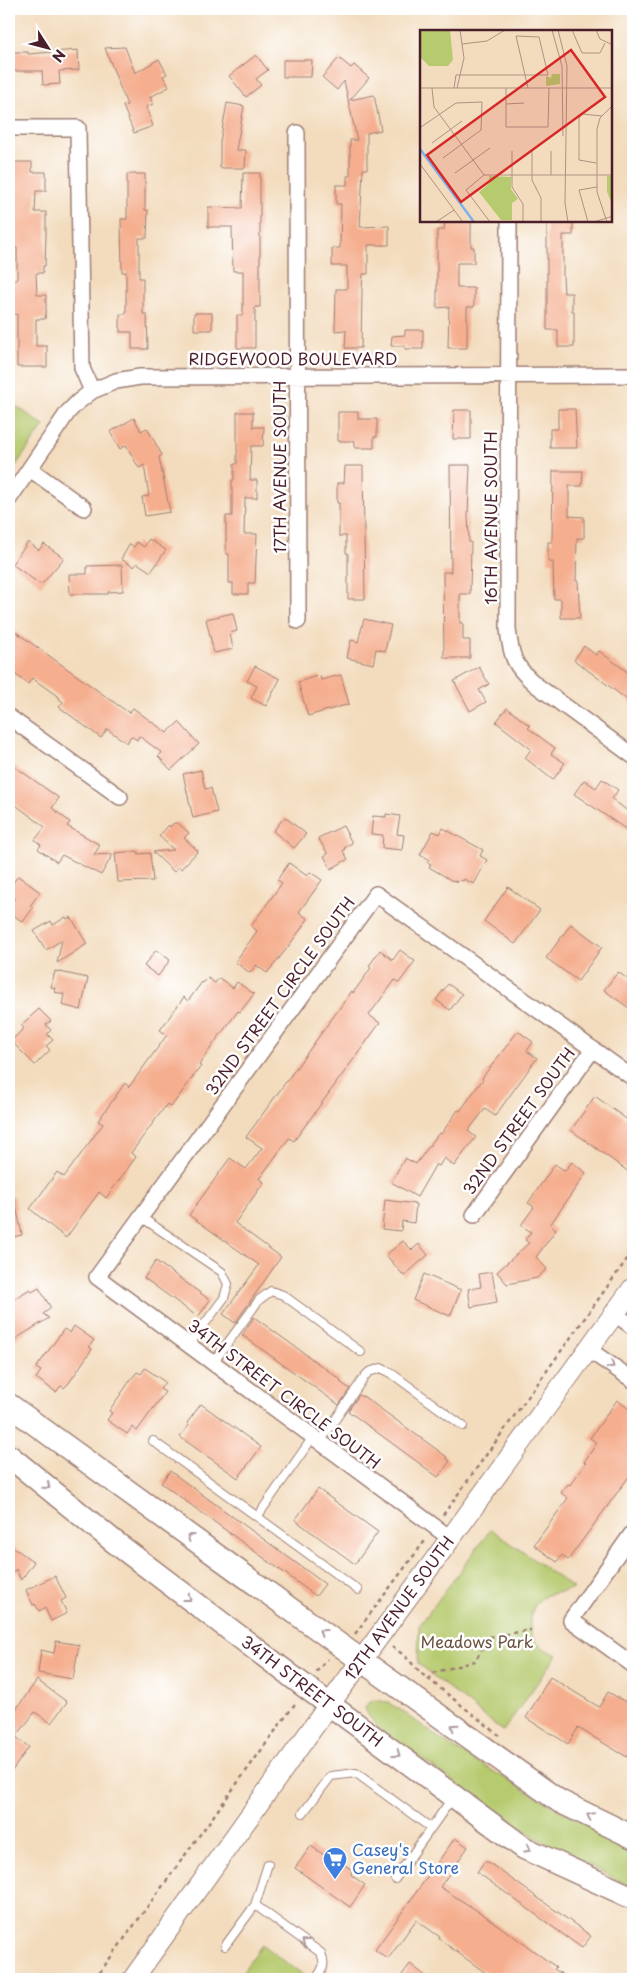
<svg xmlns="http://www.w3.org/2000/svg" width="642" height="1988" font-family="'Playpen Sans',sans-serif">
<rect width="100%" height="100%" fill="#fff"/>
<filter id="ink" filterUnits="userSpaceOnUse"><feTurbulence type="fractalNoise" baseFrequency=".02" numOctaves="2"/><feDisplacementMap in="SourceGraphic" scale="10" xChannelSelector="R" yChannelSelector="G"/><feConvolveMatrix kernelMatrix="1 2 1 2 8 2 1 2 1" color-interpolation-filters="sRGB"/></filter>
<filter id="wash" filterUnits="userSpaceOnUse"><feTurbulence type="fractalNoise" baseFrequency=".0096" numOctaves="4" result="noise"/><feDisplacementMap in="SourceGraphic" scale="20" xChannelSelector="R" yChannelSelector="G"/><feGaussianBlur stdDeviation="1.12" result="paint"/><feColorMatrix in="noise" values="0 0 0 0 0 0 0 0 0 0 0 0 0 0 0 0 0 1.4 0 .05"/><feComposite in="paint" operator="in"/></filter>
<g filter="url(#wash)">
<rect width="100%" height="100%" fill="#f3dcbd"/>
<path fill="#b6ca6e" stroke="#80744c" d="M9 401 44 426 9 475Z
M491 1529 573 1588C564 1593 552 1592 543 1597 529 1606 525 1631 537 1643 542 1649 550 1651 557 1655L503 1731 418 1664 419 1626Z
M374 1700 386 1702 399 1709 453 1748 562 1811 633 1850V1888L538 1839 474 1796 379 1729 368 1715 365 1708 368 1703Z
M262 1945 302 1974 298 1979H245L240 1975Z"/>
<g id="blocks">
<path fill="#f5af8f" d="M125 47 135 73 159 59 167 74 163 76 169 87 150 97 153 104 146 107 153 126 134 133 123 106 127 105 105 48Z
M78 50 79 70 59 71 60 84 43 85 42 71H9V52H28V54Z
M256 55 268 70 256 79 261 85 246 97 229 76Z
M339 58 351 68 354 65 369 78 350 100 374 95 381 130 367 133V169H363L360 227 389 226V245H368V274H363L362 290 361 348H345L346 330 335 331 336 289H347V266H332V248H340L341 204H336V185H347V176H350V140H357L344 81 337 90 322 77Z
M283 60H312L311 77H283Z
M227 103 244 106 236 150H246L245 168H220V142Z
M13 162H32V172H46V191H36L35 212H46V234L45 266H43V273H36L37 295H46V311L45 319H36V346H47V367H17V314H10V280H17V248H13L12 185H9V164H13Z
M243 173H260V307H255V348H237V315H243V271H233L232 227H208V207L242 208Z
M127 174H145V210H148L147 238H139V278H143V314H147L148 349H132V332H120V314H126V272H122L121 219H127Z
M445 221H471V247H474V263H457V288H474V307H467V348H448L449 307 437 308V230H444Z
M547 221H573V235H563V277L564 293H572V311H574V347H558V330H547Z
M194 313H212V330H194Z
M405 330H423V349H405V346H391L392 336 405 335Z
M558 409H575L577 448H550V429H558Z
M454 410H471V439H453Z
M237 412H253V427H264L263 446H251L250 480H257V498H245L244 534H257L255 583H248V594H233V583H229V554H226V516H232V480H234V464H237Z
M338 412H358V419H377V437H374V448H355V441H338Z
M134 418 141 431 147 428 162 455 159 457 170 512 145 516 142 497 149 496 144 465 139 468 126 445 120 449 110 432Z
M450 465H470L468 515 469 542H471L470 594H460V623H463V640H470V658H444L443 572H451Z
M345 466H363L365 599H348V553H346V536H339V503H337V483H344Z
M553 471H583L582 486H569V516L584 517V538H577L576 581H578L580 618H561V599H554L553 562H548V542H552Z
M149 539 166 550 151 572 137 563 134 567 121 559 130 544 134 547 137 542 144 547Z
M28 542 39 550 44 544 64 558 41 585 12 564Z
M122 565 123 591 108 592V594H70L69 574H87V566Z
M233 613 237 631 230 633 233 649 214 653 206 619Z
M364 619 391 625 385 651 376 649 373 664 347 658 351 640 358 642Z
M9 627 129 713 133 708 167 733 179 722 199 744 171 770 158 756 162 753 139 736 137 740 131 736 127 743 107 729 101 738 59 707 63 702 59 699 60 698 32 678 28 684 9 670Z
M584 646 596 655 599 651 633 676V704L574 660Z
M255 666 280 679 266 706 251 698 257 686 247 681Z
M479 667 489 684 479 690 486 702 470 711 454 681Z
M320 675 321 680 341 675 349 704 308 716 298 682Z
M507 708 530 726 528 728 555 748 551 754 565 763 553 780 525 758 531 749 496 722Z
M14 766 59 798 52 808 70 822 67 826 100 845 94 855 113 854 101 875 62 855 57 862 38 849 41 845 35 840 45 827 9 800V774Z
M201 770 205 789 211 788 217 812 193 818 183 774Z
M602 779 618 790 612 799 633 815V834L574 794 584 780 596 788Z
M386 814 400 816 397 834 404 835 402 850 382 848 383 835 371 834 373 816 386 817Z
M285 817 306 834 294 848 273 831Z
M174 823H178L189 833 184 838 198 851 181 869 179 867 174 872 153 852 174 850 159 836 169 825 170 827Z
M343 826 352 843 344 848 345 849 343 851 348 859 331 869 324 856 328 854 318 838Z
M443 828 483 850 480 856 487 860 474 884 464 879 463 881 460 880 458 882 451 880 429 867 431 864 427 862 429 859 420 855 433 831 440 834Z
M138 851V854L150 853 153 881 118 882 115 853Z
M289 863 307 876 310 872 322 880 299 912 308 919 285 951 267 973 256 965 250 973 235 962 257 931 251 926 282 883 277 880Z
M18 876 40 892 30 906 33 908 23 922 9 912V907L15 898 9 894V888Z
M508 887 540 910 515 944 484 921Z
M66 917 67 919 71 917 87 944 57 963 62 940 46 950 34 931 51 921 53 925Z
M571 924 602 947 578 981 546 958Z
M156 950 170 960 158 976 144 966Z
M380 950 393 960 400 950 415 961 399 983 395 980 369 1015 380 1023 294 1141 289 1138 259 1179 264 1182 235 1223 281 1257 235 1323 223 1314 259 1265 189 1215 230 1158 246 1169 262 1148 246 1137 352 991 353 993 371 968 369 966Z
M55 971 88 978 81 1010 62 1005 64 994 54 992 55 988 51 987Z
M618 972 633 983V1011L604 990Z
M208 978 215 983 219 978 233 988 237 982 254 994 240 1012 238 1011 217 1039 199 1065 201 1066 171 1107 167 1104 131 1153 136 1157 106 1198 99 1192 66 1238 30 1209 57 1172 64 1177 103 1124 98 1121 125 1083 129 1087 167 1035 160 1030 184 997 188 1001 202 982 203 983Z
M448 984 462 994 450 1010 436 1000Z
M39 1009 51 1021 46 1025 51 1030 47 1034 53 1040 46 1046 50 1050 35 1065 11 1041 24 1028 21 1025Z
M518 1031 533 1042 527 1051 537 1058 495 1116 485 1109 468 1131 476 1137 454 1166 444 1158 439 1166 436 1164 417 1197 391 1182 405 1158 416 1164 439 1133 441 1134 458 1110 460 1111 483 1079 482 1078Z
M595 1096 633 1124V1175L571 1130Z
M572 1162 586 1173 550 1225 556 1230 536 1257 547 1269 537 1278 507 1284 497 1272 529 1243 525 1240 531 1232 521 1225 534 1207 528 1203 555 1164 565 1171Z
M14 1196 22 1235 9 1238V1197Z
M385 1200 416 1204 414 1223 402 1221 401 1231 382 1229Z
M403 1241 412 1250 419 1244 428 1255 404 1276 386 1255Z
M156 1261 210 1300 198 1317 144 1278Z
M492 1272 497 1302 471 1307 468 1289 481 1287 479 1274Z
M424 1274 461 1290 450 1316 413 1300Z
M39 1288 51 1308 43 1314 49 1318 9 1343V1302L30 1289 32 1292Z
M254 1317 341 1380 340 1382 350 1389 339 1405 242 1335Z
M74 1326 94 1340 89 1347 92 1349 69 1383 64 1388 61 1386 56 1392 36 1378 41 1371 36 1368 64 1329 70 1333Z
M145 1368 165 1382 160 1389 165 1392 137 1431 132 1427 127 1434 107 1420 112 1413 109 1411 132 1378 137 1372 141 1374Z
M359 1395 362 1397 363 1396 447 1457 446 1458 450 1461 438 1477 348 1411Z
M617 1400 633 1412V1471L568 1560 562 1555 557 1562 534 1545 568 1498 561 1493 568 1484 570 1485 586 1463 584 1462 597 1443 590 1438Z
M201 1404 261 1447 238 1478 180 1437 189 1425 187 1423Z
M170 1471 325 1584 316 1596 161 1483Z
M318 1489 378 1532 355 1564 295 1520Z
M9 1544 34 1562 21 1580 16 1569 9 1578Z
M55 1576 66 1598 61 1601 67 1613 51 1621 45 1608 39 1611 35 1604 33 1605 26 1590Z
M56 1641 79 1645 73 1679 38 1673 41 1650 54 1653Z
M550 1677 599 1707 608 1692 633 1706V1747L627 1757 578 1728 568 1744 526 1718Z
M37 1680 67 1702 51 1723 35 1712 16 1737 29 1747 9 1775V1719Z
M455 1838 468 1847 440 1887 484 1915 556 1967 554 1969 569 1979H494L439 1939 440 1937 416 1920 388 1959 375 1950Z
M311 1846 324 1855 328 1853 352 1870 351 1875 365 1885 350 1907 295 1868Z
M484 1862H488L591 1936 582 1948 477 1872Z
M410 1964 430 1979H399Z"/>
</g>
</g>
<g filter="url(#ink)">
<use href="#blocks" fill-opacity="0" stroke="#9e7e74" stroke-width="1"/>
<g fill="none" stroke-linecap="round" stroke-linejoin="round">
<defs>
<path id="service" d="M141 1217 222 1272 228 1284 224 1298 189 1345
M213 1363 259 1300 271 1291 283 1295 361 1352
M153 1441 358 1590
M320 1442 365 1376 369 1372 381 1368 391 1373 463 1426
M257 1517 313 1437
M303 1813 331 1776 356 1773 431 1828
M395 1879 453 1797
M255 1905 321 1953C326 1965 323 1969 316 1979
M225 1946 255 1905 268 1864"/>
<path id="minor" d="M9 128H78L82 368 92 391
M297 133 298 621
M509 221 508 629C511 657 514 666 536 685L633 756
M30 469 84 508
M9 499 68 412 78 402 92 391 116 381 140 377 633 375
M9 717 120 797
M474 1215 593 1049
M615 1314 633 1327
M589 1350 633 1380
M633 1532 571 1620 633 1665
M450 1538 97 1277 376 894 633 1078"/>
<path id="tertiary" d="M133 1979 329 1705 633 1288"/>
<path id="secondary" d="M9 1405 344 1648 559 1801 633 1837
M9 1456 112 1540 307 1688 524 1848 633 1898"/>
</defs>
<use href="#service" stroke="#9e7e74" stroke-width="10"/>
<use href="#minor" stroke="#9e7e74" stroke-width="18"/>
<use href="#tertiary" stroke="#9e7e74" stroke-width="22"/>
<use href="#secondary" stroke="#9e7e74" stroke-width="25"/>
<path stroke="#9e7e74" stroke-width="2.5" stroke-dasharray="4 4" stroke-linecap="butt" d="M443 1515 633 1251
M355 1634 427 1538
M392 1647 404 1655 422 1674 499 1735
M316 1672 328 1659
M429 1680 433 1673 475 1661 489 1637 531 1630
M95 1979 297 1701"/>
<use href="#service" stroke="#fff" stroke-width="8"/>
<use href="#minor" stroke="#fff" stroke-width="15"/>
<use href="#tertiary" stroke="#fff" stroke-width="20"/>
<use href="#secondary" stroke="#fff" stroke-width="22"/>
</g>
<defs><path id="oneway-chevron" d="M-2-3.5L2.5 0L-2 3.5" fill="none" stroke-width="1.6" stroke-linecap="round" stroke-linejoin="round" transform="scale(1.25)"/></defs>
<g stroke="#ae9aa0">
<use href="#oneway-chevron" transform="translate(611 1365) rotate(35)"/>
<use href="#oneway-chevron" transform="translate(47 1486) rotate(40)"/>
<use href="#oneway-chevron" transform="translate(190 1537) rotate(-144)"/>
<use href="#oneway-chevron" transform="translate(188 1598) rotate(37)"/>
<use href="#oneway-chevron" transform="translate(322 1632) rotate(-144)"/>
<use href="#oneway-chevron" transform="translate(454 1727) rotate(-145)"/>
<use href="#oneway-chevron" transform="translate(397 1754) rotate(36)"/>
<use href="#oneway-chevron" transform="translate(590 1816) rotate(-154)"/>
<use href="#oneway-chevron" transform="translate(528 1849) rotate(28)"/>
<use href="#oneway-chevron" transform="translate(305 1942) rotate(-144)"/>
</g>
</g>
<defs>
<symbol id="supermarket-pin" viewBox="-11 -11 22 30"><path d="M0 17L-7.5 6A9.5 9.5 0 1 1 7.5 6Z" fill="#3f7fe0" stroke="#fff"/><path d="M-6-5.5h2.5l.6 2H6L4.5 2H-2.5L-4.4-4H-6ZM-1.5 3.2a1.3 1.3 0 1 0 .1 0ZM3 3.2a1.3 1.3 0 1 0 .1 0Z" fill="#fff"/></symbol>
</defs>
<g fill-rule="evenodd">
<use href="#supermarket-pin" x="321" y="1845" width="28" height="38"/>
</g>
<g text-anchor="middle" stroke-width="5" stroke-linejoin="round" paint-order="stroke">
<g font-size="16" fill="#4a1f2b" stroke="#fff">
<text x="293" y="365">RIDGEWOOD BOULEVARD</text>
<text transform="translate(280 467) rotate(-90)" y="6">17TH AVENUE SOUTH</text>
<text transform="translate(491 518) rotate(-90)" y="6">16TH AVENUE SOUTH</text>
<text transform="translate(280 996) rotate(-54)" y="6">32ND STREET CIRCLE SOUTH</text>
<text transform="translate(519 1121) rotate(-54)" y="6">32ND STREET SOUTH</text>
<text transform="translate(284 1394) rotate(37)" y="6">34TH STREET CIRCLE SOUTH</text>
<text transform="translate(399 1608) rotate(-54)" y="6">12TH AVENUE SOUTH</text>
<text transform="translate(312 1691) rotate(37)" y="6">34TH STREET SOUTH</text>
</g>
<g font-size="16" fill="#6a523f" stroke="#fff">
<text x="477" y="1648">Meadows Park</text>
</g>
<g font-size="16" fill="#366cbe" stroke="#fff" text-anchor="start">
<text x="352" y="1856">Casey's<tspan x="352" dy="18">General Store</tspan></text>
</g>
</g>
<g transform="translate(420 30)">
<rect width="192" height="192" fill="#f3dcbd"/>
<path d="M0 0H30L33 30 28 36H9L0 27ZM132 44H140V54L126 56V46L131 48ZM69 146 91 147V159L98 169 92 173V190H81L59 162 69 154ZM187 146H192V174L187 162Z" fill="#b6ca6e"/>
<path fill="none" stroke="#7fb1eb" stroke-width="2.5" d="M0 119 54 192"/>
<path fill="none" stroke="#af9083" stroke-width="1" d="M132 0 142 36 143 106M138 0 147 36 145 173 148 192M152 0 162 23H180L185 13M176 0 180 9 193 15M96 6 108 58M42 14 67 11 85 0M0 58H193M12 58 14 77 64 145H193M34 58 36 45H128L119 7 96 6M37 58 44 28 40 0M86 58V97H128L129 58M86 74 104 73M1 97 36 73 62 72 61 100 23 128M12 113 42 91M92 121V157L103 174V192M112 121V150L121 168V192M131 121V145M176 133 159 130V88L162 84 182 86M0 134 43 192M35 143 70 118M64 145 46 160 70 192M16 192 34 180M168 192 159 160 177 157M174 192 193 186M187 192 177 162V99L180 88 193 75"/>
<path fill="#d62828" fill-opacity="0.15" stroke="#d62828" stroke-width="2.5" d="M151 20 185 67 41 172 7 125Z"/>
<rect width="192" height="192" fill="none" stroke="#4a1f2b" stroke-width="2.5"/>
</g>
<rect width="642" height="1988" fill="none" stroke="#fff" stroke-width="30"/>
<g transform="translate(48 48) rotate(126)" stroke="#ffffff" stroke-width="4" paint-order="stroke">
<path d="M0-4L9 19L0 12L-9 19Z" fill="#4a1f2b"/>
<text y="-8" font-size="14" font-weight="bold" text-anchor="middle" fill="#4a1f2b">N</text>
</g>
</svg>
